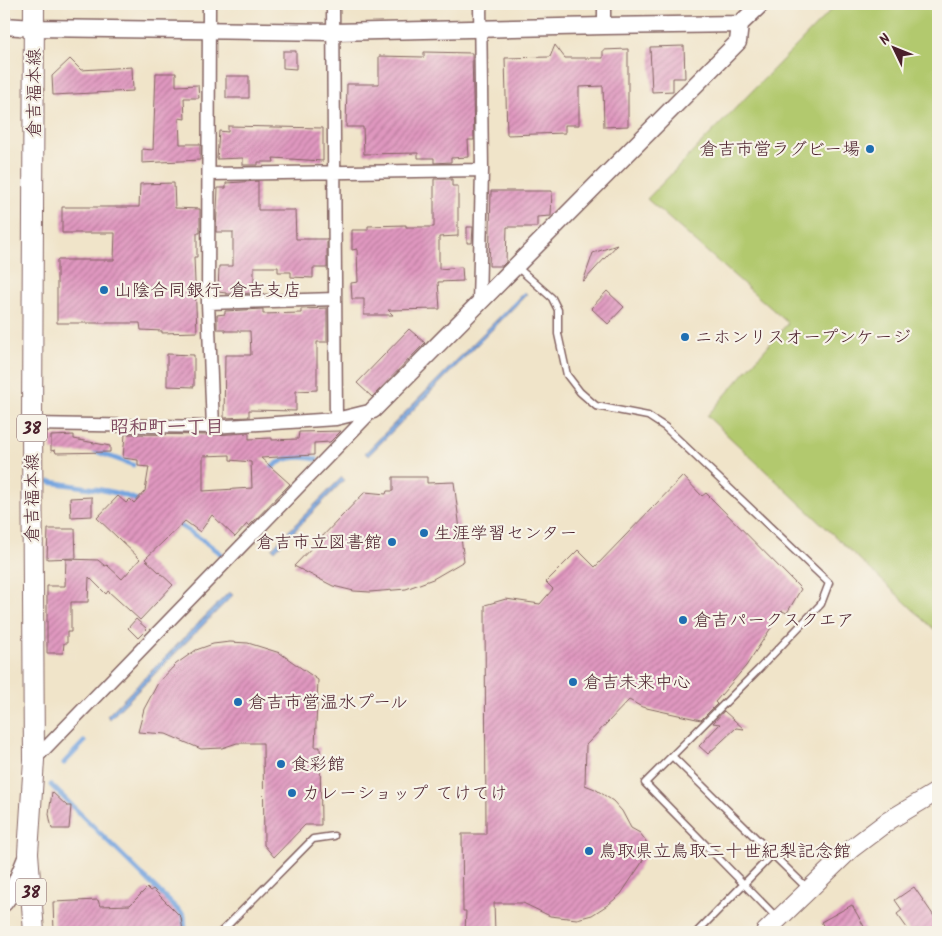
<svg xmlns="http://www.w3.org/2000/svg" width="942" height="936" font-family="Kalam,'Klee One',sans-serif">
<defs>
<pattern id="water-ripples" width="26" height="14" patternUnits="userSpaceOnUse" patternTransform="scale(1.25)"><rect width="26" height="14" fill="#75a4df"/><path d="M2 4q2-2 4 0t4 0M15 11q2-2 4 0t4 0" fill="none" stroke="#6285b5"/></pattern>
<pattern id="building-hatch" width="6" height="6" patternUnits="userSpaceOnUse" patternTransform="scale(1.25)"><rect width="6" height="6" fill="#e098c0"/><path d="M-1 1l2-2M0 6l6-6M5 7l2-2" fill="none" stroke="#b87b9c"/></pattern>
</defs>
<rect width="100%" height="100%" fill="#f7f3e8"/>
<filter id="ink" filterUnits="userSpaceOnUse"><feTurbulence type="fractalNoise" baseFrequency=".02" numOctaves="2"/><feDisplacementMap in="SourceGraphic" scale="10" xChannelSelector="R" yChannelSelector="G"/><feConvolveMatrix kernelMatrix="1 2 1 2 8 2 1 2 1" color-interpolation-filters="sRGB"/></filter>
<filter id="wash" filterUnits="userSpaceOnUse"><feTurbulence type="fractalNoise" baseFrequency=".0096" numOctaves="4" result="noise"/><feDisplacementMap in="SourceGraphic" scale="20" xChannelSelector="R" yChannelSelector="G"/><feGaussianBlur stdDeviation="1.12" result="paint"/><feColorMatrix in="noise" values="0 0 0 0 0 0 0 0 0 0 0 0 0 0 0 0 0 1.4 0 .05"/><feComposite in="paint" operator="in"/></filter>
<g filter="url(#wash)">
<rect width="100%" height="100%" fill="#f0e4c9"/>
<path fill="#b2c96e" stroke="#7e744c" d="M837 4H938V633L707 416 788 323 647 199Z"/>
<path fill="url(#water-ripples)" stroke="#606285" d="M524 292 527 294 368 456 365 453Z
M342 477 344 480 275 551 272 548Z
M229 592 233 595 110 719 107 716Z"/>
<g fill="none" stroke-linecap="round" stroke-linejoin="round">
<path stroke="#75a4df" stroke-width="5" d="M95 451 133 465
M267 472C281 457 297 455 316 459
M50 482C80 487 114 489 141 502
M176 523 204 541 221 554
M64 763 84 742
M51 785 184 916 185 932"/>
</g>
<g id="blocks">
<path fill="url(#building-hatch)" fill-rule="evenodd" d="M555 45 565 58H603V50L628 49V126L604 127 603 86 579 87V125H565V133L507 135 505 58 550 57Z
M684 46 685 78H673V91L652 92 650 47Z
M283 51H296V69L283 68Z
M424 52 472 53 474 140H468L469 157 451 158V162L434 163V158H418V153L364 154 363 127H346L347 84H379V56L424 57Z
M70 59 81 70 132 67 133 91 53 95 52 76Z
M156 73H176V86L198 85 199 98H184L185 119 179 118 180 144H200V160L142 163V149L153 150Z
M226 76H249V98H226Z
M228 126 323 128V161L273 158 274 162H258V165H243V158L217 159 219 131 228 132Z
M434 179H452V186H458V236L439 237V269L462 267 463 281 438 282 440 309 388 310 393 315H364V299H352L351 283 358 282 357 249 352 250V230H368V226L406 225V227H434Z
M258 181V210H295L296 239H327V268H313V278L291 277V272H278V267H254V293L226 294V293L218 292 219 266H233V232H216L218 188H226V183Z
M174 183 175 208 200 209V233H197V257H194L197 332 162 333V331L141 330 140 323H57V260H114L115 233H62V207H139L140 184Z
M491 191H552L551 216 537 217V227H507L506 262 502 266H489Z
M467 227H473L472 243H467Z
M617 245 583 282 593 253Z
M607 291 624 307 608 324 591 308Z
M327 308V342H317V390L296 391V411L249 410V417L224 418 225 355H251L250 331H225V329H217V315L225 314V311L263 309V314L301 313V309Z
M409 329 425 343 372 397 357 383Z
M167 354 194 355V387L167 386Z
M341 431 330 442 314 443V455L261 458 290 484 249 526 247 524 235 537 212 515 200 532 185 521 145 559 173 585 140 620 108 591 106 594 89 577 88 602H71V632H67V643H64L63 653H47V586H65L66 559 98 560 105 566 107 565 122 579 140 559 97 518 118 496 126 503 130 499 134 503 145 491 149 467 138 466V460L123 458 125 434 213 435 249 433V439L272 438V440L298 439 299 432ZM230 455V460L251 462 252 488 203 491V456Z
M74 435V439L110 446V452L56 453 55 450 51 451V436Z
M683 476 702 496 706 493 801 589 787 613 782 611 746 666 715 702 717 704 701 720 642 707 629 700 586 745 585 785 595 789 613 801 622 811 631 828 640 833 646 841V852L641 864 621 894 609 904 592 915 577 919 550 916 523 903H494L495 932H465L466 911H463L462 834H486L485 605 506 599 540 604 553 589 546 582 578 550 595 567Z
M393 477H427V483L454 482 464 561 433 579 406 589 370 592 354 591 333 586 294 566 365 492 386 494 387 491H393Z
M92 497V516L71 517 70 498Z
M48 529H75L76 558 47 559Z
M136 619 147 629 138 638 128 628Z
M230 642 248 643 280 653 318 680 315 747H320L321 825H305L274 857 264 845 263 743H237L222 748 201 749 166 734 138 732 144 709 158 683 176 664 196 650 213 644Z
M724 711 744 729 736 728 708 754 699 746 720 724 713 723Z
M52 792 67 806H71L69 829H52L49 814Z
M914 887 938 922V932H910L897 914 902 910 895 900Z
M147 888 150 891 153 889 181 917 183 932H54L53 902 98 900 100 906 130 905Z
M852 905 867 932H827L821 922Z"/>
</g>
</g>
<g filter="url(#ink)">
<use href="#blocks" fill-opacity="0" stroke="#846462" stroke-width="1"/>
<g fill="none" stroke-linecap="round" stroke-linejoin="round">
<defs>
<path id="service" d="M517 267 552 298 558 310V334L567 375 580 392 596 406 648 416 665 427 829 583 821 604 758 670 645 783 777 918
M672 756 808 889
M221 932 313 839 334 836
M697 932 772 855"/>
<path id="minor" d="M209 4 208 303 213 427
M333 4 336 419
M604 26V4
M209 174 482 170
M208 303 335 299
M479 304 482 170 480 4
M32 424 213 427 336 419 373 410
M34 760 373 410"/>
<path id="tertiary" d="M4 26 34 28 333 32 604 26 740 24
M373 410 738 42 740 24 761 4
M4 903 12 892 28 853"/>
<path id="secondary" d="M765 932 851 849 888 821 938 791"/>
<path id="primary" d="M34 4 32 424 34 760 28 853 34 932"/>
</defs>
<use href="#service" stroke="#846462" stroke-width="9"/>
<use href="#minor" stroke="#846462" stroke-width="15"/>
<use href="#tertiary" stroke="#846462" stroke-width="19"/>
<use href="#secondary" stroke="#846462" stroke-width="20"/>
<use href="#primary" stroke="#846462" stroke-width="22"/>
<use href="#service" stroke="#fff" stroke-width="6"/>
<use href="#minor" stroke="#fff" stroke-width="12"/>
<use href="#tertiary" stroke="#fff" stroke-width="16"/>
<use href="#secondary" stroke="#fff" stroke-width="18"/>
<use href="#primary" stroke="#fff" stroke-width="20"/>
</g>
</g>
<g fill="#1f6fb2" stroke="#f7f3e8" stroke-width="2">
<circle cx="870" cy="149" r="5"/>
<circle cx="104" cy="290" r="5"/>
<circle cx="685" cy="337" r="5"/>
<circle cx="424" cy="533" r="5"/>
<circle cx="392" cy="542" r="5"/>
<circle cx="683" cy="620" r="5"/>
<circle cx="573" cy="682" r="5"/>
<circle cx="238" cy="702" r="5"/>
<circle cx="281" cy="764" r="5"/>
<circle cx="292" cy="793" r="5"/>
<circle cx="589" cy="851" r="5"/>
</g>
<g text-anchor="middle" stroke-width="4.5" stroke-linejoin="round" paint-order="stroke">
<g fill="#f7f3e8" stroke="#7e5f64" stroke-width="1">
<rect x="17" y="414.5" width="30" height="27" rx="4"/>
<rect x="16" y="878.5" width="30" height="27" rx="4"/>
</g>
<g font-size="16" font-weight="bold" fill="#4a1f2b">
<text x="32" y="434">38</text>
<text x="31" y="898">38</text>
</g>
<g font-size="18" fill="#4a1f2b" stroke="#f7f3e8">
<text transform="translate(34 93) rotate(-90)" y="6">倉吉福本線</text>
<text transform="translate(32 498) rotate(-90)" y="6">倉吉福本線</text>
</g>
<g font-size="18" fill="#4a1f2b" stroke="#f7f3e8" text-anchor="start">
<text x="860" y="155" text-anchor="end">倉吉市営ラグビー場</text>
<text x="114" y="296">山陰合同銀行 倉吉支店</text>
<text x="695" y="343">ニホンリスオープンケージ</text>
<text x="434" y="539">生涯学習センター</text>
<text x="382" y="548" text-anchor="end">倉吉市立図書館</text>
<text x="693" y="626">倉吉パークスクエア</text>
<text x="583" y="688">倉吉未来中心</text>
<text x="248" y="708">倉吉市営温水プール</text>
<text x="291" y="770">食彩館</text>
<text x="302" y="799">カレーショップ てけてけ</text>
<text x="599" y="857">鳥取県立鳥取二十世紀梨記念館</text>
</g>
<g font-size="19" font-weight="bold" fill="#7e495f" stroke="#f7f3e8">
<text x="167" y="433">昭和町一丁目</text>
</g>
</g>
<rect width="942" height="936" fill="none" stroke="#f7f3e8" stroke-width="20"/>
<g transform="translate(894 48) rotate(313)" stroke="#f7f3e8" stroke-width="4" paint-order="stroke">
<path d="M0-4L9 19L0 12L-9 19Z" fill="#4a1f2b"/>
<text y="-8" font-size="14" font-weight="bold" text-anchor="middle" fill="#4a1f2b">N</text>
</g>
</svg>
